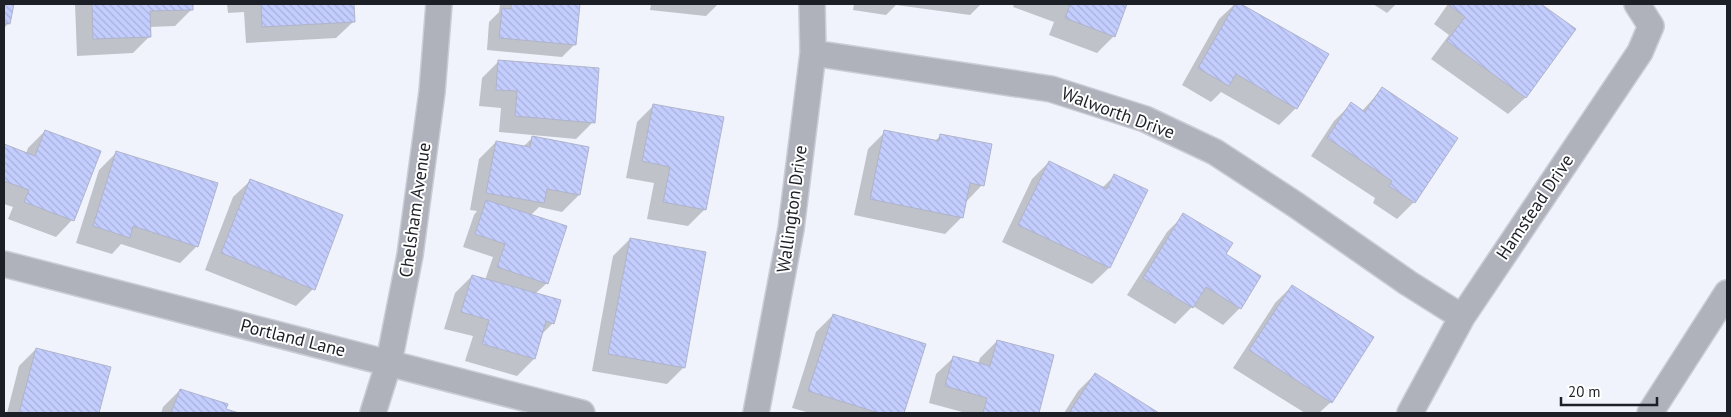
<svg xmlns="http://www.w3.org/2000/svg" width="1731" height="417" font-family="'PT Sans',sans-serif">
<defs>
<pattern id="building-back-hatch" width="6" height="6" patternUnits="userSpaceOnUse" patternTransform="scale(1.25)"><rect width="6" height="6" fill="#c4cefe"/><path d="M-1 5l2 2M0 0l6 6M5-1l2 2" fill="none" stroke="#a8b0da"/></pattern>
</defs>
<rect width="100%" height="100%" fill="#f1f3fc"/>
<path fill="#0003" d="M4 4H12L8 24 4 28Z
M75 4H192V9L175 26 149 27 150 36 133 53 77 56Z
M227 4H352L353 22 336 38 246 43 244 12 228 13Z
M500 4H579L575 44 562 57 487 50 489 22 499 12Z
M651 4H718L706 16 650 10Z
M854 4H981L970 15 896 5 886 15 853 10Z
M1014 4H1126L1114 36 1097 53 1049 35 1054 22 1013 7Z
M1235 4H1239L1327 54 1296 108 1279 125 1221 92 1211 102 1182 85 1219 19Z
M1373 4H1396L1387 13Z
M1448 4H1518L1523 7 1526 4H1538L1574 30 1525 98 1508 114 1431 59 1449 35 1434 24Z
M499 61 593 122 576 139 499 132 501 108 479 106 482 78Z
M1382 89 1414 202 1397 219 1373 203 1375 198 1311 156 1334 121 1351 104 1362 111Z
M654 105 705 209 688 226 647 219 654 183 626 178 637 122Z
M45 131 72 220 56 237 8 219 13 207 4 204V145L26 154 28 148Z
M885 132 934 142 941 135 982 185 965 203 962 217 945 234 854 215 868 149Z
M532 138 579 195 562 212 539 207 530 216 547 283 535 294 553 323 541 335 534 359 517 376 465 361 473 336 444 329 455 293 472 276 485 280 493 257 463 247 474 215 477 211 470 210 479 159 496 142 523 147Z
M116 153 197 246 180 263 121 244 112 254 76 243 99 170Z
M1049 162 1102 188 1114 176 1109 268 1092 284 1002 242 1032 179Z
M250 181 313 289 296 306 205 270 233 197Z
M1184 215 1224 254 1240 308 1223 325 1193 306 1175 324 1127 295 1167 232Z
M630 239 684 367 667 384 592 371 613 256Z
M1292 286 1331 402 1319 413H1305L1233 368 1275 303Z
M833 315 925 344 903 413H810L792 408 816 332Z
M997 341 1053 356 1038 413H966L929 403 936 374 953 358 978 364 980 358Z
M36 349 109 368 98 413H7L19 366Z
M1095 374 1157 413H1064L1078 391Z
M180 390 225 410 235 413H161L163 407Z"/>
<path fill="url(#building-back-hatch)" stroke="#afb4ca" d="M4 4H14L10 24 4 23Z
M92 4H193V10L150 11 151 37 93 39Z
M261 4H354L355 22 262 27Z
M511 4H580L576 45 499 38 502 8 511 9Z
M1066 4H1127L1115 37 1065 18 1070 5Z
M1235 4H1241L1329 54 1297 109 1236 74 1229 86 1198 68Z
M1451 4H1520L1524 6 1526 4H1541L1576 29 1526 98 1447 41 1465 17 1450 6Z
M498 60 599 68 595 123 515 116 517 91 496 90Z
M1382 87 1458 138 1415 203 1389 186 1392 181 1327 138 1351 102 1365 112Z
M653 104 724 117 706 210 663 202 670 167 642 161Z
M45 130 101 151 74 221 24 202 29 190 4 181V144L35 156Z
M884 130 939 141 940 134 992 144 984 186 970 183 963 218 870 199Z
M532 136 589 147 580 195 547 189 544 203 486 193 496 141 530 147Z
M116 151 218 183 198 247 133 226 130 238 93 226Z
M1049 161 1107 189 1114 174 1148 190 1110 268 1018 225Z
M250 179 343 215 315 290 221 253Z
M486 200 567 226 548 284 497 267 505 244 475 234Z
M1183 213 1233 243 1226 254 1261 276 1241 309 1206 287 1193 308 1143 278Z
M630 238 706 252 685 368 608 354Z
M472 275 561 300 554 324 546 321 535 359 482 344 489 320 461 312Z
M1292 285 1374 337 1332 403 1249 350Z
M833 314 926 344 904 413H879L808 391Z
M997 340 1054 355 1039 413H983L987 398 945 386 953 356 990 366Z
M36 348 111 367 99 413H19Z
M1095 373 1159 413H1069Z
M180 389 228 404 226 409 239 413H171Z"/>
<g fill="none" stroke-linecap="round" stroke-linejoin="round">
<defs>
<path id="street" d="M813 53 1051 89 1145 119 1215 152 1296 205 1408 283 1462 317
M4 264 582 413
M373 413 389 362 410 255 432 92 439 4
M756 413 791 229 813 53 812 4
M1410 413 1462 317 1640 52 1651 26 1637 4
M1650 413 1727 293"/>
</defs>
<use href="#street" stroke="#cbcdd6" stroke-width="28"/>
<use href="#street" stroke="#afb1bb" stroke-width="25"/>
</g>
<g text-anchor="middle" stroke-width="4" stroke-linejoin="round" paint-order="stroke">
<g font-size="18" fill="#1d1f27" stroke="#fff">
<text transform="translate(1118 113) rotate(20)" y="6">Walworth Drive</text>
<text transform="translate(1535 207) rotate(-56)" y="6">Hamstead Drive</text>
<text transform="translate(792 209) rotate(-82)" y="6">Wallington Drive</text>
<text transform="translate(415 210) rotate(-82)" y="6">Chelsham Avenue</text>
<text transform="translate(293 338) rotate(14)" y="6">Portland Lane</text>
</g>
</g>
<rect width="1731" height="417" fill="none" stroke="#1d1f27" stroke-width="10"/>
<path d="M1561 397v8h96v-8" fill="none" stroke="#1d1f27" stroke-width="2.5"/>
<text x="1568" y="397" font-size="15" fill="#1d1f27" stroke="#ffffff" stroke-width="4" paint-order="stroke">20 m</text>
</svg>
